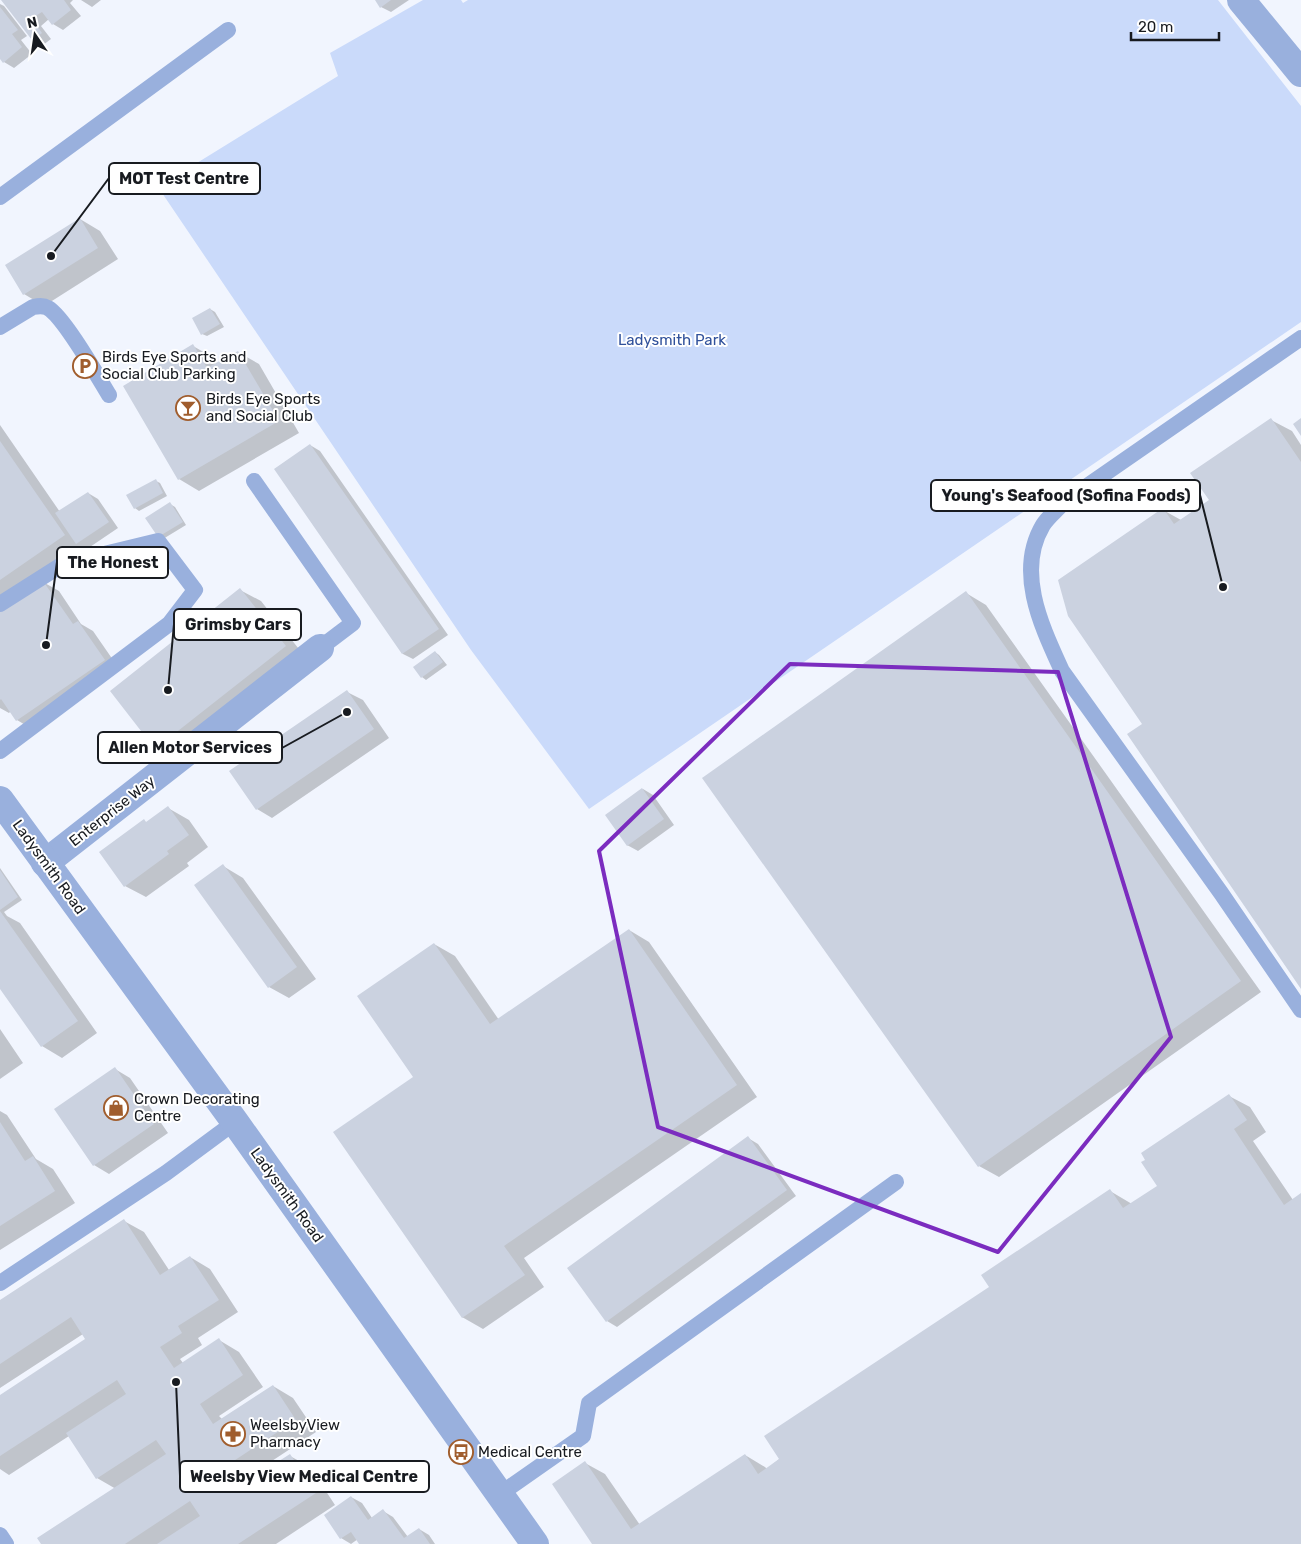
<svg xmlns="http://www.w3.org/2000/svg" width="1301" height="1544" font-family="Rubik,sans-serif">
<rect width="100%" height="100%" fill="#f1f5fe"/>
<path fill="#cadafa" d="M423 0H461L463 3 468 0H1218L1301 106V322L589 809 471 650 158 187 338 76 330 53Z"/>
<path fill="#0003" d="M3 0H73L70 3 81 16 63 30 53 24 49 19 41 26 51 39 43 45 33 39Z
M81 0H101L92 7Z
M377 0H409L391 12 381 7Z
M0 4 4 6 27 36 21 40 32 54 14 68 4 62 0 57Z
M80 219 100 231 118 259 44 306 24 294Z
M210 309 215 312 224 327 207 336 202 334Z
M193 346 214 358 218 364 238 352 259 364 299 433 199 491 179 479Z
M1271 420 1292 431 1301 445V987L1144 724 1163 510 1181 520 1210 500Z
M0 425 60 512 88 493 98 499 118 528 87 549 84 547 0 606Z
M310 445 320 451 448 635 413 659 403 654 275 469Z
M156 481 160 483 167 496 139 511 135 508Z
M170 504 175 507 186 525 163 539 159 537Z
M43 582 59 591 81 624 93 631 120 670 32 729 17 720 11 711 9 713 0 708V612Z
M240 590 261 601 306 658 176 760 156 748Z
M966 593 986 605 1261 992 999 1177 979 1166Z
M435 652 439 655 447 665 426 680 422 677Z
M347 692 363 700 389 738 272 818 257 809Z
M643 789 653 795 674 825 638 851 627 845Z
M168 808 189 820 208 847 187 863 189 866 146 897 125 886 144 821 147 823Z
M223 866 243 878 316 979 289 998 269 987Z
M0 868 22 900 4 912 7 916 20 923 97 1033 62 1058 42 1046 0 987Z
M629 930 649 942 757 1097 524 1258 544 1287 483 1329 462 1317 434 944 455 956 499 1020Z
M0 1029 23 1063 0 1079Z
M115 1069 130 1078 168 1133 109 1174 94 1165Z
M1229 1096 1250 1107 1266 1132 1253 1141 1293 1200 1301 1195V1544H594L585 1463 605 1474 640 1525 745 1455 765 1467 767 1469 1110 1191 1132 1204 1159 1186Z
M0 1111 7 1115 36 1159 53 1169 75 1203 0 1250Z
M748 1138 758 1144 796 1196 617 1327 607 1321Z
M124 1221 144 1232 169 1270 190 1257 210 1269 238 1312 198 1338 202 1345 180 1359 183 1363 219 1340 239 1352 263 1387 219 1416 222 1419 273 1386 293 1398 316 1432 246 1478 249 1482 290 1456 310 1467 335 1505 276 1544H42L116 1489 97 1478 69 1436 9 1475 0 1469V1396L87 1340 83 1334 0 1388V1301Z
M351 1497 362 1503 372 1518 383 1511 393 1517 408 1537 419 1529 429 1535 435 1544H361L358 1539 351 1544 341 1538Z"/>
<path fill="#cbd2e0" d="M1 0H64L71 10 52 25 42 12 37 15 32 19 42 33 32 40Z
M375 0H391L380 8Z
M0 7 18 30 12 34 22 47 3 63 0 59Z
M80 218 98 248 23 295 5 265Z
M210 308 220 324 201 335 192 318Z
M193 344 207 368 238 351 279 421 178 480 123 386Z
M1271 418 1301 462V989L1127 734 1142 724 1068 616 1058 580 1163 508 1174 524 1209 500 1190 473Z
M1301 418V436L1293 424Z
M0 441 65 535 0 580Z
M310 444 439 629 402 654 274 469Z
M156 479 163 493 134 509 126 495Z
M88 492 109 522 76 544 55 513Z
M170 502 183 522 158 537 145 518Z
M43 581 73 624 78 621 105 660 16 721 1 699 0 700V610Z
M240 588 286 646 155 749 110 691Z
M966 591 1241 981 978 1167 702 778Z
M435 651 443 662 421 678 413 667Z
M347 690 374 729 256 810 229 771Z
M642 788 664 819 627 846 605 815Z
M168 806 189 835 167 851 169 854 124 887 99 852 144 819 146 822Z
M223 864 297 967 268 988 194 885Z
M0 870 18 897 0 910Z
M0 911 78 1021 41 1047 0 989Z
M629 929 737 1085 504 1246 525 1275 462 1318 333 1132 413 1077 357 996 434 943 490 1024Z
M115 1067 154 1124 93 1166 54 1109Z
M1229 1094 1247 1120 1234 1129 1284 1205 1301 1193V1544H592L552 1484 585 1461 631 1529 745 1454 758 1474 779 1459 764 1436 989 1287 981 1275 1110 1189 1123 1208 1157 1186 1141 1162 1145 1160 1141 1153Z
M0 1122 25 1161 33 1156 55 1191 0 1226Z
M748 1136 787 1190 606 1322 567 1268Z
M124 1219 160 1275 190 1256 219 1300 178 1326 182 1333 160 1347 174 1368 219 1338 243 1375 200 1404 213 1424 273 1385 296 1420 226 1466 240 1486 290 1454 316 1493 238 1544H157L200 1516 190 1501 125 1544H41L37 1538 166 1454 156 1440 96 1479 66 1433 126 1394 117 1380 0 1456V1395L85 1339 71 1317 0 1364V1300Z
M351 1496 368 1520 383 1509 404 1538 419 1528 430 1544H359L351 1532 340 1539 324 1515Z"/>
<g fill="none" stroke-linecap="round" stroke-linejoin="round">
<path stroke="#99b0dd" stroke-width="16" d="M0 197 228 30
M0 327 33 307C38 306 43 305 48 308 64 317 98 377 109 395
M1301 338 1064 502C1057 510 1048 517 1043 525 1015 572 1042 627 1062 671L1221 893 1301 1010
M254 481 353 623 320 648
M0 604 63 564 158 541 195 590 169 624 0 751
M0 1283 166 1173 235 1122
M500 1494 583 1436 589 1403 896 1182
M0 1535 6 1544"/>
<path stroke="#99b0dd" stroke-width="28" d="M1241 0 1301 73
M45 863 320 648"/>
<path stroke="#99b0dd" stroke-width="28" d="M0 800 235 1122 535 1544"/>
</g>
<path fill="none" stroke="#7b2cbf" stroke-width="4" stroke-linejoin="round" d="M790 664 1058 672 1171 1037 998 1252 658 1127 599 851Z"/>
<defs>
<symbol id="parking-ring" viewBox="-11 -11 22 22"><circle r="9.5" fill="#fff" stroke="#a05d2d" stroke-width="1.5"/><path d="M-3.5-5.5H1a3.5 3.5 0 0 1 0 7H-1V5.5H-3.5ZM-1-3.4V-.6H.8a1.4 1.4 0 0 0 0-2.8Z" fill="#a05d2d"/></symbol>
<symbol id="bar-ring" viewBox="-11 -11 22 22"><circle r="9.5" fill="#fff" stroke="#a05d2d" stroke-width="1.5"/><path d="M-6-5H6L.8 .8V4.5H3.5V6h-7V4.5H-.8V.8Z" fill="#a05d2d"/></symbol>
<symbol id="shop-ring" viewBox="-11 -11 22 22"><circle r="9.5" fill="#fff" stroke="#a05d2d" stroke-width="1.5"/><path d="M-5-2.5h2.3a2.7 3.5 0 0 1 5.4 0H5L5.5 6h-11ZM-1.5-2.5h3a1.5 2.3 0 0 0-3 0Z" fill="#a05d2d"/></symbol>
<symbol id="pharmacy-ring" viewBox="-11 -11 22 22"><circle r="9.5" fill="#fff" stroke="#a05d2d" stroke-width="1.5"/><path d="M-2-6h4v4h4v4h-4v4h-4v-4h-4v-4h4Z" fill="#a05d2d"/></symbol>
<symbol id="bus-ring" viewBox="-11 -11 22 22"><circle r="9.5" fill="#fff" stroke="#a05d2d" stroke-width="1.5"/><path d="M-5-6H5V4H4V6H2V4H-2V6H-4V4H-5ZM-3.5-4V0h7V-4ZM-3.5 1.2v1.5H-2V1.2ZM2 1.2v1.5H3.5V1.2Z" fill="#a05d2d"/></symbol>
</defs>
<g fill-rule="evenodd">
<use href="#parking-ring" x="71" y="352" width="28" height="28"/>
<use href="#bar-ring" x="174" y="394" width="28" height="28"/>
<use href="#shop-ring" x="102" y="1094" width="28" height="28"/>
<use href="#pharmacy-ring" x="219" y="1420" width="28" height="28"/>
<use href="#bus-ring" x="447" y="1438" width="28" height="28"/>
</g>
<g text-anchor="middle" stroke-width="4" stroke-linejoin="round" paint-order="stroke">
<g font-size="15" fill="#30519b" stroke="#fff">
<text x="672" y="345">Ladysmith Park</text>
</g>
<g font-size="15" fill="#181b20" stroke="#fff" text-anchor="start">
<text x="102" y="362">Birds Eye Sports and<tspan x="102" dy="17">Social Club Parking</tspan></text>
<text x="206" y="404">Birds Eye Sports<tspan x="206" dy="17">and Social Club</tspan></text>
<text x="134" y="1104">Crown Decorating<tspan x="134" dy="17">Centre</tspan></text>
<text x="250" y="1430">WeelsbyView<tspan x="250" dy="17">Pharmacy</tspan></text>
<text x="478" y="1457">Medical Centre</text>
</g>
<g font-size="15" fill="#181b20" stroke="#fff">
<text transform="translate(112 811) rotate(-38)" y="5">Enterprise Way</text>
<text transform="translate(49 867) rotate(54)" y="5">Ladysmith Road</text>
<text transform="translate(287 1195) rotate(54)" y="5">Ladysmith Road</text>
</g>
</g>
<path fill="none" stroke="#181b20" stroke-width="2" d="M51 256L109 178M1223 587L1200 495M46 645L57 562M168 690L174 624M347 712L282 748M176 1382L180 1476"/>
<g fill="#181b20" stroke="#fff" stroke-width="2">
<circle cx="51" cy="256" r="5"/>
<circle cx="1223" cy="587" r="5"/>
<circle cx="46" cy="645" r="5"/>
<circle cx="168" cy="690" r="5"/>
<circle cx="347" cy="712" r="5"/>
<circle cx="176" cy="1382" r="5"/>
</g>
<g fill="#fff" stroke="#181b20" stroke-width="2">
<rect x="109" y="163" width="151" height="31" rx="5"/>
<rect x="931" y="480" width="269" height="31" rx="5"/>
<rect x="57" y="547" width="111" height="31" rx="5"/>
<rect x="174" y="609" width="127" height="31" rx="5"/>
<rect x="98" y="732" width="184" height="31" rx="5"/>
<rect x="180" y="1461" width="249" height="31" rx="5"/>
</g>
<g font-size="16" text-anchor="middle" font-weight="bold" fill="#181b20">
<text x="184" y="184">MOT Test Centre</text>
<text x="1066" y="501">Young's Seafood (Sofina Foods)</text>
<text x="113" y="568">The Honest</text>
<text x="238" y="630">Grimsby Cars</text>
<text x="190" y="753">Allen Motor Services</text>
<text x="304" y="1482">Weelsby View Medical Centre</text>
</g>
<g transform="translate(35 35) rotate(347)" stroke="#ffffff" stroke-width="4" paint-order="stroke">
<path d="M0-4L9 19L0 12L-9 19Z" fill="#181b20"/>
<text y="-8" font-size="14" font-weight="bold" text-anchor="middle" fill="#181b20">N</text>
</g>
<path d="M1131 32v8h88v-8" fill="none" stroke="#181b20" stroke-width="2.5"/>
<text x="1138" y="32" font-size="15" fill="#181b20" stroke="#ffffff" stroke-width="4" paint-order="stroke">20 m</text>
</svg>
